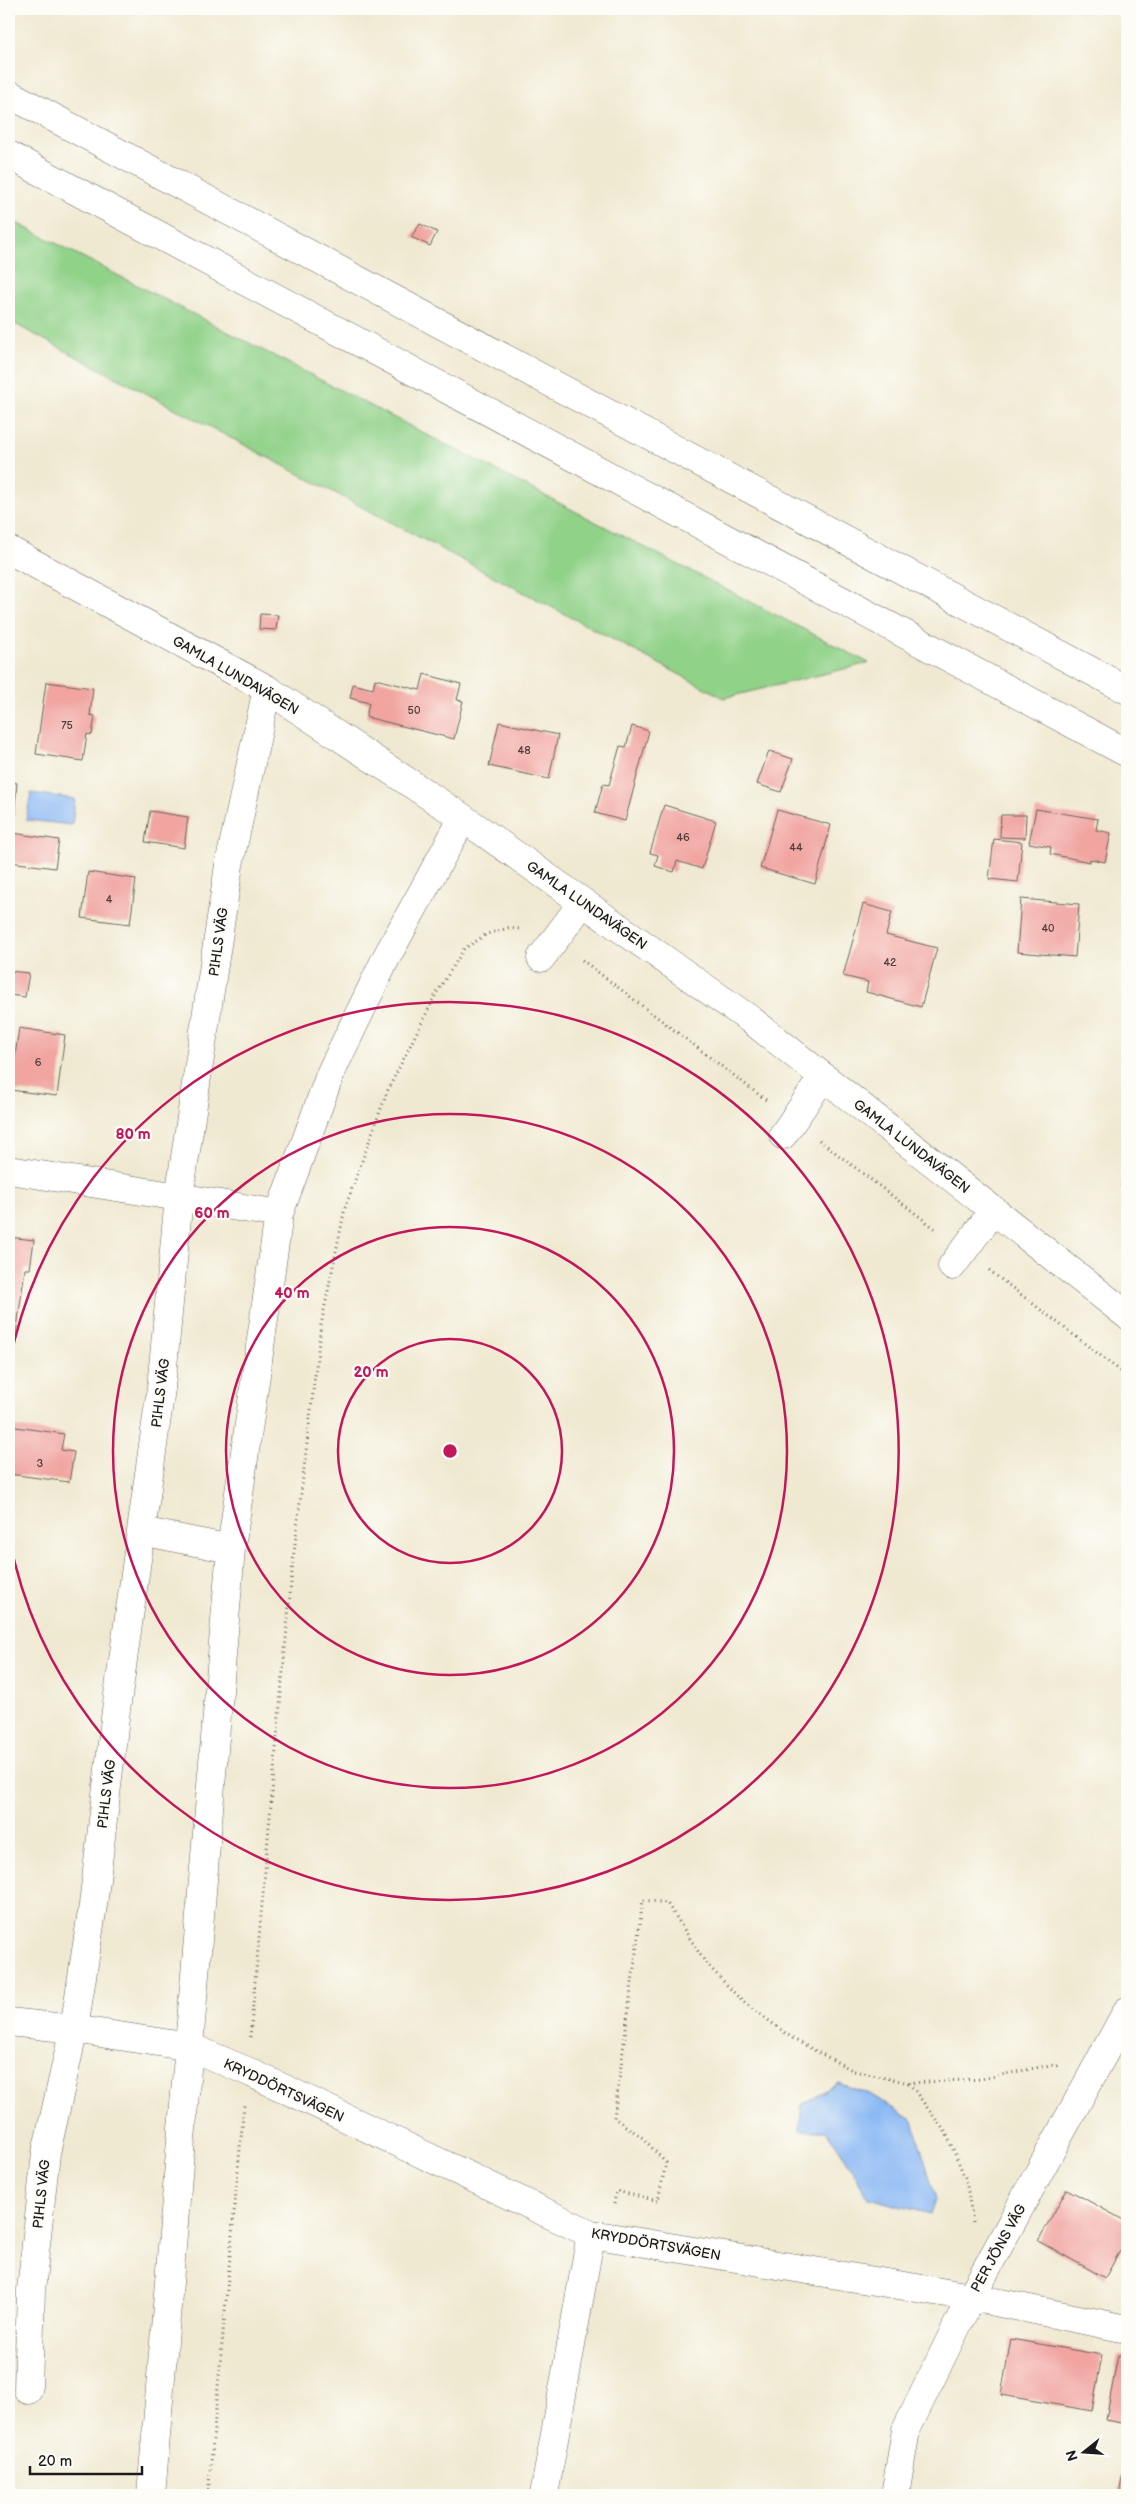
<svg xmlns="http://www.w3.org/2000/svg" width="1136" height="2504" font-family="'Balsamiq Sans',sans-serif">
<rect width="100%" height="100%" fill="#fdfcf7"/>
<filter id="ink" filterUnits="userSpaceOnUse"><feTurbulence type="fractalNoise" baseFrequency=".02" numOctaves="2"/><feDisplacementMap in="SourceGraphic" scale="10" xChannelSelector="R" yChannelSelector="G"/><feConvolveMatrix kernelMatrix="1 2 1 2 8 2 1 2 1" color-interpolation-filters="sRGB"/></filter>
<filter id="wash" filterUnits="userSpaceOnUse"><feTurbulence type="fractalNoise" baseFrequency=".0096" numOctaves="4" result="noise"/><feDisplacementMap in="SourceGraphic" scale="20" xChannelSelector="R" yChannelSelector="G"/><feGaussianBlur stdDeviation="1.12" result="paint"/><feColorMatrix in="noise" values="0 0 0 0 0 0 0 0 0 0 0 0 0 0 0 0 0 1.4 0 .05"/><feComposite in="paint" operator="in"/></filter>
<g filter="url(#wash)">
<rect width="100%" height="100%" fill="#f0e9d1"/>
<path fill="#91d289" stroke="#567752" d="M9 219 869 663 724 698 9 321Z"/>
<path fill="#89b8f4" stroke="#526a88" d="M31 793 75 799 72 825 26 820Z
M838 2083 870 2094 913 2121 936 2199 931 2214 868 2198 841 2151 827 2131H800L801 2105Z"/>
<g id="blocks">
<path fill="#f1a4a0" d="M420 224 437 232 430 246 411 237Z
M260 614 278 615 276 630 259 629Z
M424 674 461 684 457 700 463 701 454 739 366 717 369 703 350 698 353 684 373 689 375 679 420 690Z
M46 682 93 688 90 715 95 716 92 735 87 734 83 761 36 754Z
M499 722 558 735 549 779 489 766Z
M632 726 649 731 625 821 595 813 603 784 609 785 620 746 626 747Z
M769 751 793 759 781 792 757 784Z
M9 782 17 783 14 816H9Z
M664 805 716 821 702 869 677 861 674 872 655 866 658 855 650 853Z
M1036 809 1098 819 1096 830 1111 833 1105 862 1090 859V862L1050 854 1051 847 1029 843Z
M777 810 831 825 815 884 760 868Z
M150 811 188 817 184 848 145 842Z
M1001 815H1026L1025 838 1000 837Z
M13 833 59 840 55 868 10 862Z
M994 839 1022 842 1018 882 989 879Z
M88 872 136 879 130 924 82 918Z
M1021 899 1079 904 1075 957 1017 952Z
M863 904 892 912 886 935 937 948 921 1007 866 992 868 982 843 976Z
M9 971 29 973 25 997 9 995Z
M19 1028 65 1035 57 1096 10 1090Z
M1126 1160H1127V1188L1121 1187Z
M9 1237 34 1240 30 1269H25L14 1350 9 1349Z
M9 1426 64 1434 61 1450 74 1452 69 1482 9 1474Z
M1067 2189 1127 2222V2238L1105 2278 1038 2241Z
M1011 2339 1102 2355 1092 2411 1001 2395Z
M1118 2355 1127 2357V2424L1106 2420Z
M1123 2471H1127V2495H1119Z"/>
</g>
</g>
<g filter="url(#ink)">
<use href="#blocks" fill-opacity="0" stroke="#66645b" stroke-width="1"/>
<g fill="none" stroke-linecap="round" stroke-linejoin="round">
<defs>
<path id="minor" d="M9 550 267 689 463 818 751 1020 1127 1315
M541 958 583 902
M783 1135 823 1077
M9 1170 179 1197 229 865 267 689
M952 1266 994 1210
M141 1531 231 1549
M9 2022 74 2029 190 2047 247 2071 591 2234 971 2297 1127 2329
M28 2390 31 2290 46 2153 74 2029 93 1905 116 1710 161 1388 179 1197 279 1214
M151 2495 231 1549 279 1214 331 1072 387 956 463 818
M544 2495 591 2234
M895 2495 906 2430 971 2297 1127 2011"/>
<path id="highway" d="M9 94 1127 690
M9 155 1127 753"/>
</defs>
<use href="#minor" stroke="#66645b" stroke-width="29"/>
<use href="#highway" stroke="#66645b" stroke-width="29"/>
<path stroke="#66645b" stroke-width="3" stroke-dasharray="1 4" stroke-linecap="butt" d="M582 960 766 1100
M819 1140 937 1230
M989 1270 1127 1376
M250 2037 293 1561 321 1325 345 1208 387 1092 436 994 464 949 487 934 508 928 520 929
M614 2204 616 2191 658 2201 666 2163 643 2138 614 2118 643 1900 667 1903 705 1962 742 2001 795 2040 854 2071 909 2083
M973 2222 966 2180 946 2133 909 2083 981 2079 1050 2065 1058 2066
M208 2495 244 2105"/>
<use href="#minor" stroke="#fff" stroke-width="28"/>
<use href="#highway" stroke="#fff" stroke-width="28"/>
</g>
</g>
<g fill="none" stroke="#c2185b" stroke-width="2.5">
<circle cx="450" cy="1451" r="112"/>
<circle cx="450" cy="1451" r="224"/>
<circle cx="450" cy="1451" r="337"/>
<path d="M9 1365A449 449 0 1 1 9 1537"/>
</g>
<g text-anchor="middle" stroke-width="4.5" stroke-linejoin="round" paint-order="stroke">
<g font-size="11" fill="#513e3d">
<text x="414" y="714">50</text>
<text x="67" y="729">75</text>
<text x="524" y="754">48</text>
<text x="683" y="841">46</text>
<text x="796" y="851">44</text>
<text x="109" y="903">4</text>
<text x="1048" y="932">40</text>
<text x="890" y="966">42</text>
<text x="38" y="1066">6</text>
<text x="40" y="1467">3</text>
</g>
<g font-size="14" fill="#1c1c1c" stroke="#fdfcf7">
<text transform="translate(236 675) rotate(30)" y="5">GAMLA LUNDAVÄGEN</text>
<text transform="translate(587 905) rotate(35)" y="5">GAMLA LUNDAVÄGEN</text>
<text transform="translate(218 942) rotate(-82)" y="5">PIHLS VÄG</text>
<text transform="translate(912 1146) rotate(38)" y="5">GAMLA LUNDAVÄGEN</text>
<text transform="translate(160 1393) rotate(-83)" y="5">PIHLS VÄG</text>
<text transform="translate(106 1794) rotate(-83)" y="5">PIHLS VÄG</text>
<text transform="translate(284 2090) rotate(25)" y="5">KRYDDÖRTSVÄGEN</text>
<text transform="translate(41 2194) rotate(-84)" y="5">PIHLS VÄG</text>
<text transform="translate(656 2244) rotate(10)" y="5">KRYDDÖRTSVÄGEN</text>
<text transform="translate(998 2248) rotate(-61)" y="5">PER JÖNS VÄG</text>
</g>
</g>
<circle cx="450" cy="1451" r="8" fill="#c2185b" stroke="#fdfcf7" stroke-width="2.5"/>
<g font-size="15" text-anchor="middle" font-weight="bold" fill="#c2185b" stroke="#fdfcf7" stroke-width="4.5" stroke-linejoin="round" paint-order="stroke">
<text x="133" y="1139">80 m</text>
<text x="212" y="1218">60 m</text>
<text x="292" y="1298">40 m</text>
<text x="371" y="1377">20 m</text>
</g>
<rect width="1136" height="2504" fill="none" stroke="#fdfcf7" stroke-width="30"/>
<g transform="translate(1084 2452) rotate(253)" stroke="#fdfcf7" stroke-width="4" paint-order="stroke">
<path d="M0-4L9 19L0 12L-9 19Z" fill="#1c1c1c"/>
<text y="-8" font-size="14" font-weight="bold" text-anchor="middle" fill="#1c1c1c">N</text>
</g>
<path d="M30 2466v8h112v-8" fill="none" stroke="#1c1c1c" stroke-width="2.5"/>
<text x="38" y="2466" font-size="15" fill="#1c1c1c" stroke="#fdfcf7" stroke-width="4" paint-order="stroke">20 m</text>
</svg>
